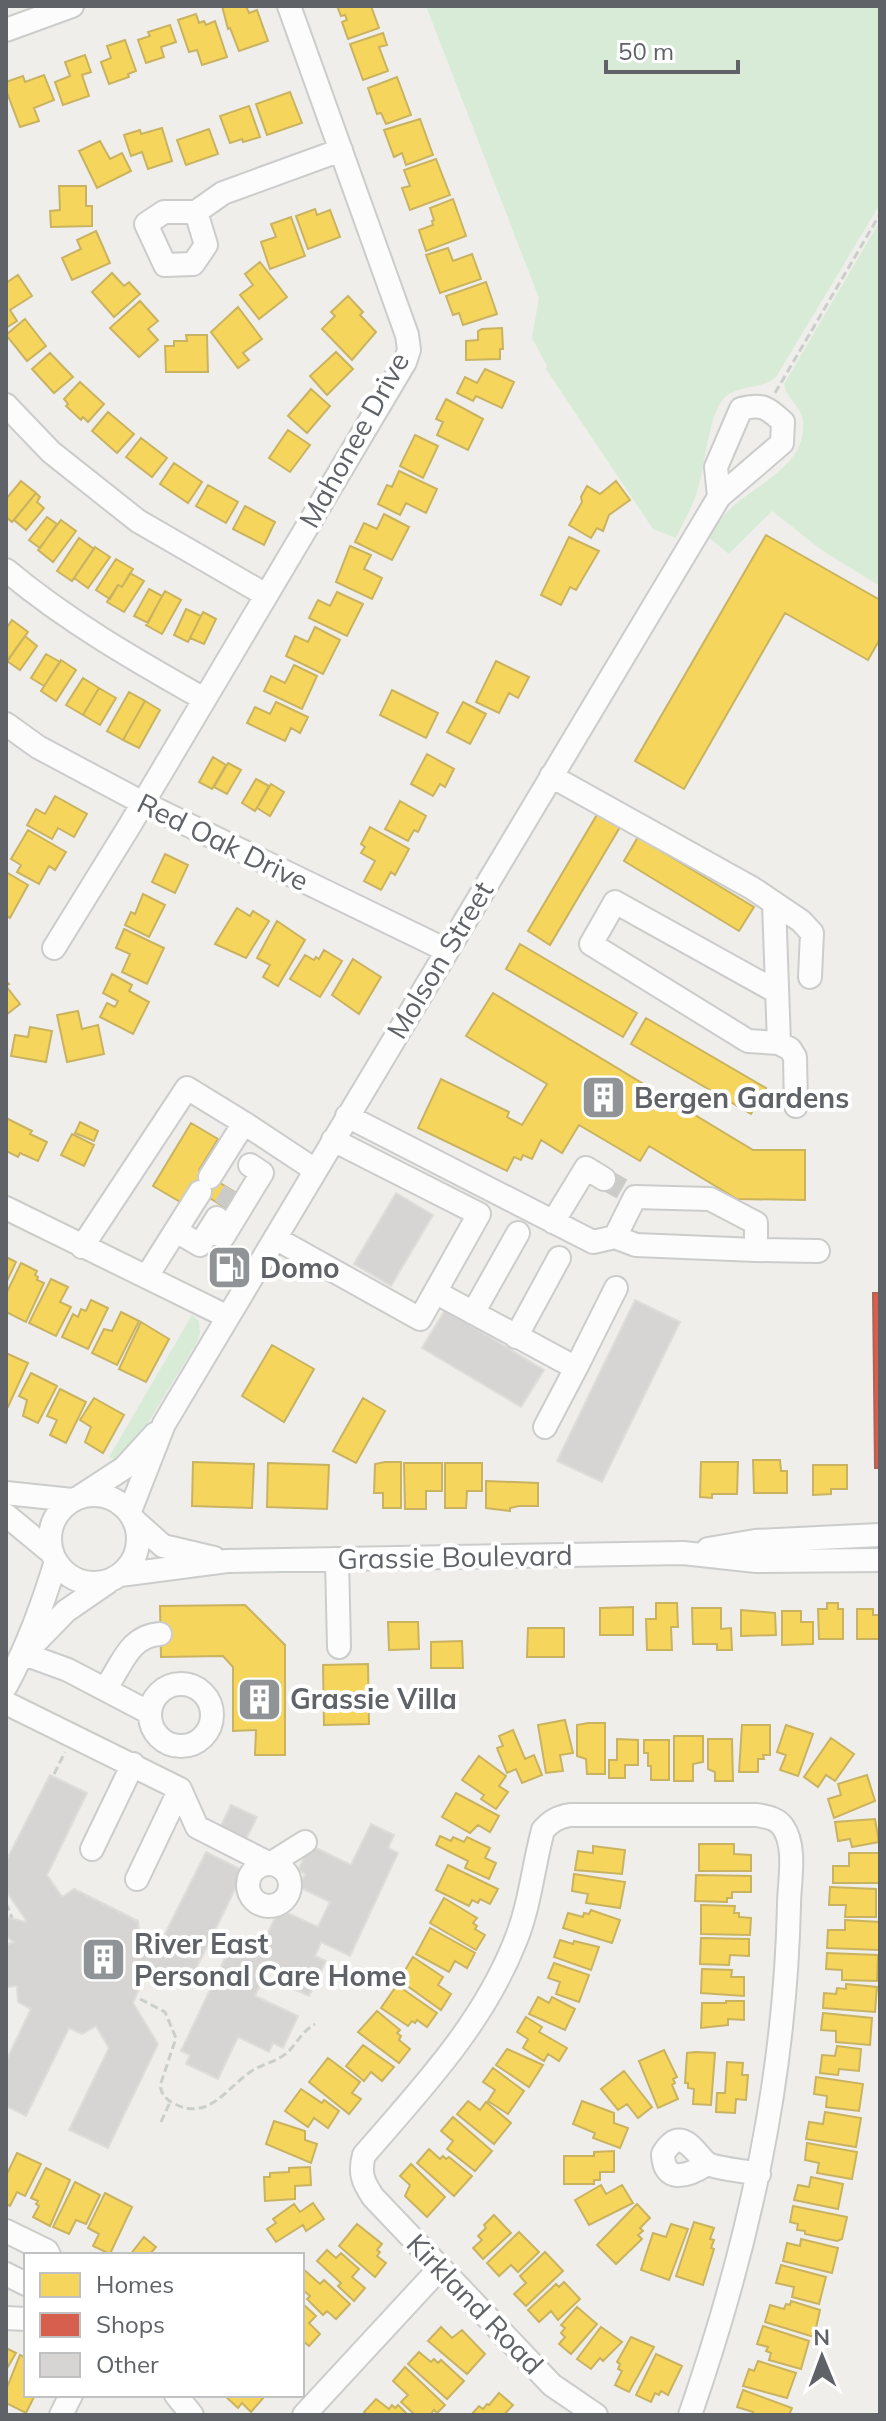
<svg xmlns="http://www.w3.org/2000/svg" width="886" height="2421" font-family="Mulish,sans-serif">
<rect width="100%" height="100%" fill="#efeeea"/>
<path fill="#d8ebd6" d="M426 6H880V204L776 377C761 390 740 384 725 397 708 413 705 469 697 492 692 508 683 523 676 538L653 529 546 369 547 366 532 338 539 298Z
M880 221V586L823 551 772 511 729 554 708 537C714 529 720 519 727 512 753 485 808 466 803 421 801 405 786 399 784 384Z
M192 1315 199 1321 200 1333 197 1342 123 1464 109 1457Z"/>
<path fill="#f6d55c" stroke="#c9b360" stroke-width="2" d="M222 6H246L249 13 257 10 268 41 239 51 230 28 228 29Z
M337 6H371L379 28 348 39 342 22 347 20 345 15 341 16Z
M196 14 199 23 204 21 206 25 215 21 227 57 202 65 197 50 189 52 178 20Z
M170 25 176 42 161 47 164 57 146 63 138 40 150 36 148 32Z
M383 33 387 45 379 47 388 71 363 80 350 44Z
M125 40 136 71 128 74 129 77 109 84 101 62 111 58 107 46Z
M85 55 91 72 82 75 89 96 63 105 55 82 70 76 65 62Z
M44 75 54 100 34 108 39 121 20 127 6 90V82L23 76 25 82Z
M397 77 411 115 386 124 381 113 377 114 368 88Z
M290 92 302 123 267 135 256 104Z
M249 106 260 137 243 142 242 139 230 143 220 116Z
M420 119 433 155 406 165 402 153 394 157 384 130Z
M162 128 172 161 148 169 142 152 131 156 124 135 140 130 141 134Z
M209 129 218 154 186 165 177 140Z
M100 141 110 159 122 153 131 171 97 188 79 151Z
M436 159 450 195 410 210 402 188 410 186 404 170Z
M59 186H86V206H92V226L51 227 50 211 60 210Z
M453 199 466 236 426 251 419 230 433 225 432 221 434 220 430 208Z
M315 209 317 215 330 210 340 237 308 249 296 216Z
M291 217 305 256 270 269 261 242 276 237 271 224Z
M96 231 110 263 72 280 62 258 81 249 77 240Z
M448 248 453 261 472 254 481 279 440 293 426 255Z
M260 262 287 297 259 319 240 295 253 285 245 274Z
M112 273 124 286 129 282 140 294 114 317 92 292Z
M18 275 32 296 10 310 17 321 6 328V283Z
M486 282 497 314 463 325 459 313 453 315 446 296Z
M348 296 363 312 360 315 376 332 352 360 322 329 335 316 331 312Z
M140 301 158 321 148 329 158 340 139 357 110 328Z
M238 307 262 339 243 353 249 360 238 368 211 332Z
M25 319 46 346 27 361 6 335Z
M502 328 503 349H500V359L466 360V341L478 340V331L482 329Z
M186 335H207L208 372H166L165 346H174V341H187Z
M336 352 353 369 327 395 310 376Z
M50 353 73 377 54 393 32 369Z
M485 369 514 382 502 408 476 396 473 401 457 393 465 377 477 383Z
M80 382 104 404 88 422 83 417 81 420 66 406 68 404 64 399Z
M311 389 330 406 307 433 288 416Z
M446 399 483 419 468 450 437 435 443 422 436 419Z
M108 412 134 434 117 453 92 431Z
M288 430 310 445 290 472 269 458Z
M415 435 438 446 423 478 400 466Z
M141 438 167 458 152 477 126 457Z
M174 463 202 482 188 503 160 484Z
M399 471 437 489 426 513 406 503 400 515 378 504 387 485 392 487Z
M21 481 36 493 12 522 6 517V499Z
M616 481 630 500 609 515 603 531 597 528 591 538 569 525 582 502 581 497 587 486 600 494Z
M208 485 238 502 226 523 196 506Z
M36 493 40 497 37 502 44 508 26 530 14 520Z
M245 506 275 522 264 545 233 529Z
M384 514 409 527 392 560 355 542 364 523 377 529Z
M47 517 57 524 40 548 29 540Z
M61 520 76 531 53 562 38 550Z
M766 535 880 600V639L868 660 785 613 684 789 635 761Z
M569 537 599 551 576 590 570 587 561 605 541 595Z
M79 538 94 549 72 581 57 571Z
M350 546 371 555 364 569 382 578 372 599 336 582Z
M95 547 110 557 88 588 74 578Z
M116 559 133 569 122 587 118 585 110 599 96 590Z
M130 573 144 581 124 612 107 602 118 585 122 587Z
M149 589 162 596 148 623 134 616Z
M165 591 181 600 162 634 146 625Z
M337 592 363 604 347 636 309 618 318 600 330 606Z
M186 609 201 616 188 642 174 635Z
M203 612 216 619 204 644 190 638Z
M12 620 28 632 6 663V629Z
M315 627 340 640 323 674 286 656 295 636 308 642Z
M25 636 37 646 20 670 7 661Z
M46 654 60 662 44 686 31 678Z
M61 660 76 670 56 701 41 691Z
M496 661 529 677 518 698 509 693 499 713 476 702Z
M294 665 317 676 302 709 264 691 271 676 285 683Z
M83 678 99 688 83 715 66 705Z
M99 688 116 698 100 725 83 715Z
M392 690 438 713 426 738 380 715Z
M129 692 145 701 123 740 107 731Z
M145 701 160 710 139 748 123 740Z
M276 702 308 717 300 733 291 728 285 741 247 723 255 707 270 714Z
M463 702 486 714 470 744 447 732Z
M427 754 454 769 445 787 440 784 433 796 411 784Z
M213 757 226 765 212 789 199 782Z
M228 763 241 770 227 794 214 787Z
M256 779 269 786 255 811 242 803Z
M271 784 284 792 270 816 257 808Z
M55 796 87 814 74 837 58 828 52 839 27 825 36 809 45 814Z
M400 801 426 816 418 832 414 830 408 841 385 829Z
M598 813 620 827 550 945 528 931Z
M370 827 409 849 395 875 391 872 381 890 364 881 375 861 361 853 365 847 361 844Z
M28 830 66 852 55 870 49 866 39 884 17 872 21 865 11 859Z
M638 837 754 907 739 931 624 861Z
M165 854 188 865 175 893 152 882Z
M6 872 28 885 10 918 6 916Z
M143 894 165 905 149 937 125 925 131 912 135 914Z
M237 908 250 916 253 911 269 921 246 958 215 944Z
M277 921 305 940 278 986 263 977 270 965 257 958Z
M124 929 164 948 147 984 122 972 130 954 116 948Z
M520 944 637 1013 623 1037 506 969Z
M324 950 342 961 320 997 290 979 305 955 314 960 316 957 319 959Z
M353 959 381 977 359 1014 332 995Z
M112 974 132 985 129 991 149 1002 133 1034 100 1017 107 1003 115 1007 118 1001 103 993Z
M6 981 9 984 6 986 20 1004 6 1015Z
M493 993 753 1150H805V1200L737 1199 649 1146 640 1161 579 1125 562 1153 541 1140 532 1159 523 1155 521 1160 514 1157 507 1171 418 1128 441 1079 509 1112 507 1117 522 1125 547 1084 466 1036Z
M78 1011 82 1029 98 1025 104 1054 67 1062 57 1015Z
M646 1018 766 1088 751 1114 631 1044Z
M30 1027 52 1031 46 1062 11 1056 15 1035 28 1037Z
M6 1118 32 1131 30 1134 47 1142 38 1161 20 1153 18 1157 6 1151Z
M80 1122 98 1131 94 1141 75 1133Z
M191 1123 218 1139 199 1170 243 1197 234 1213 192 1187 182 1203 153 1186Z
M72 1134 94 1145 84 1166 61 1155Z
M6 1257 16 1262 6 1283Z
M21 1263 37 1271 35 1275 38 1277 37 1280 44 1283 26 1322 6 1312V1294Z
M51 1279 68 1287 60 1302 71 1307 56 1336 29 1323Z
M91 1300 108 1308 88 1349 62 1337 73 1314 78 1317 81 1309 86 1311Z
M121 1312 139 1321 117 1365 92 1353 104 1329 112 1331Z
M141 1322 169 1339 146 1382 119 1369Z
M272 1345 314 1369 284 1422 242 1396Z
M6 1353 28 1363 8 1407 6 1406Z
M31 1373 57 1386 38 1423 23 1416 27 1400 19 1396Z
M60 1389 86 1402 66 1443 50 1435 57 1420 47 1416Z
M94 1398 124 1415 103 1453 85 1442 91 1427 80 1420Z
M363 1398 385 1411 356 1463 333 1451Z
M753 1460H780L781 1471H787V1493H754Z
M193 1462 254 1464 252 1508 192 1506Z
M385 1462H401V1508H383V1493H374L375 1464Z
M701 1462H738L737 1494H712V1498L700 1497Z
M268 1463 329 1465 327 1509 267 1507Z
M404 1463H442V1491H426V1509H405Z
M445 1463H482V1491H467L466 1508H445Z
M813 1465H847V1489H831V1494L813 1495Z
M486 1481 538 1483V1506H519L510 1508V1511L486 1508Z
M656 1603H677L678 1627H671L672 1650H647L646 1619H656Z
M827 1603H838V1609H843V1639H819L818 1609H827Z
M245 1605 285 1645V1755H255L256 1730 233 1731V1667L223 1656 161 1657 160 1606Z
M633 1607V1635H600V1608Z
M692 1608H721V1629L731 1628 732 1650H717V1644H693Z
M857 1609H873V1615H880V1639H857Z
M741 1610 775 1613 776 1635 741 1636Z
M782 1611H801V1622H813V1644L782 1645Z
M388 1622H418L419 1649 389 1650Z
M528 1628H564V1657H527Z
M462 1641 463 1668H431V1642Z
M368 1664 369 1724 324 1725 323 1665Z
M565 1720 573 1753 560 1755 563 1771 546 1773 538 1725Z
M588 1723H605V1774H587L586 1759 577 1756V1725Z
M742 1725H770V1755H763L764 1759H758V1772H739Z
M786 1725 813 1734 798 1776 780 1770 786 1755 777 1752Z
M513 1730 525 1759 534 1755 542 1775 522 1783 516 1769 507 1773 497 1748 503 1746 499 1736Z
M674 1736H703V1762L693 1764V1781H674Z
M831 1738 854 1754 835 1781 826 1775 818 1787 804 1777Z
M617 1739 638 1740V1765H625V1778H609V1760H617Z
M708 1739H732L733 1781H715V1772L708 1769Z
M644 1740H669V1780H651V1766H648V1753H644Z
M479 1756 506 1776 499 1786 508 1792 496 1809 481 1799 484 1795 462 1780Z
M867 1775 875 1801 834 1818 828 1799 841 1795 838 1784Z
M456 1793 499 1816 490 1832 478 1825 470 1833 442 1817Z
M875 1819 879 1842 852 1847 850 1839 838 1841 835 1822Z
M440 1836 451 1841 453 1837 464 1842 467 1837 490 1848 485 1858 496 1863 489 1879 465 1868 468 1861 436 1845Z
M699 1844H734V1854L751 1855V1871H699Z
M593 1846 625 1850 622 1874 575 1870 578 1851 593 1853Z
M849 1853H880V1883H833V1866H849Z
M448 1865 498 1889 490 1904 480 1899 478 1903 472 1900 469 1906 436 1890Z
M574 1874 625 1882 620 1908 586 1903 588 1894 572 1891Z
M696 1875 751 1876V1892H732V1898H727V1902L695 1901Z
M830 1887 876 1889V1917H845L846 1905H829Z
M444 1898 477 1918 473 1923 477 1926 475 1929 485 1935 476 1950 430 1923Z
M701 1905 735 1906 734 1913H739V1917L751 1918 750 1935 701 1934Z
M591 1910 620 1920 612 1943 563 1928 568 1913 583 1917 584 1913 589 1914Z
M845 1920 880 1922 879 1950 827 1948 828 1930H845Z
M430 1928 475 1953 467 1968 455 1961 449 1972 416 1954Z
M701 1938 749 1939V1956L730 1955 729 1965 700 1964Z
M560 1940 573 1944 574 1941 599 1947 591 1970 554 1957Z
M827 1953 878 1955 877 1981 842 1980V1970L826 1969Z
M413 1957 443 1977 438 1985 451 1994 441 2010 399 1980Z
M554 1963 589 1975 579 2002 556 1994 560 1982 548 1978Z
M702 1969 732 1970 731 1977H744V1996L701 1993Z
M846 1984 877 1987 875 2012 823 2008 824 1993 836 1994 837 1988 846 1989Z
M397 1985 437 2013 427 2027 417 2020 415 2023 412 2021 408 2026 381 2008Z
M538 1997 549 2003 552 1997 575 2009 565 2030 529 2014Z
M726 2001H744V2020L728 2019V2025L701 2028 702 2003H726Z
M377 2011 400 2030 397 2033 401 2036 399 2040 410 2049 399 2063 358 2032Z
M823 2013 872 2018 870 2045 836 2042V2031L821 2030Z
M526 2017 542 2027 539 2032 567 2048 559 2061 548 2054 544 2061 523 2048 528 2039 517 2032Z
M363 2045 394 2067 382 2081 371 2072 364 2081 346 2066Z
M837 2046 861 2049 859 2071 839 2069 838 2075 820 2073 822 2055 835 2056Z
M507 2049 543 2065 529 2087 496 2065Z
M664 2050 677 2077 673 2079 675 2083 672 2085 678 2099 658 2108 639 2061Z
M696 2052 715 2053 711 2105 693 2104 694 2089 688 2088V2083H685L687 2053Z
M328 2058 360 2082 352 2093 361 2099 349 2114 309 2082Z
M727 2062 743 2063 742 2075H748L746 2100 736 2099 735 2113 716 2112 717 2093H725Z
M493 2068 524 2091 508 2114 488 2101 495 2090 483 2082Z
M624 2071 652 2107 638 2118 627 2104 618 2110 601 2089Z
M816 2077 863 2084 859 2111 826 2107 827 2096 814 2094Z
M301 2089 322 2103 324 2100 339 2111 328 2128 314 2118 308 2127 285 2111Z
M468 2101 480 2110 486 2102 511 2123 494 2144 457 2114Z
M582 2101 614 2113V2123L628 2128 620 2148 593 2138 595 2133 573 2124Z
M825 2112 861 2118 856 2147 806 2139 809 2122 823 2124Z
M453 2117 492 2151 475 2171 447 2149 453 2141 441 2131Z
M274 2121 305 2131V2140L317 2144 311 2163 266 2144Z
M807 2143 857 2152 852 2179 817 2173 819 2163 805 2160Z
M429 2149 440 2159 443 2156 446 2159 449 2157 472 2176 454 2196 417 2163Z
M614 2151V2172H600V2180H594V2184H564V2156H594V2152Z
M17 2153 41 2164 25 2196 17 2192 10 2206 6 2204V2176Z
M411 2164 445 2197 427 2217 405 2196 410 2185 400 2176Z
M310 2167 311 2185 295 2186V2199L265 2201 264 2177H270V2173L289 2172V2168Z
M46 2168 70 2180 50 2226 33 2217 39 2206 36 2204 38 2201 31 2198Z
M811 2177 843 2184 838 2209 794 2200 798 2185 809 2187Z
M75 2182 100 2195 86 2224 76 2220 69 2234 53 2227Z
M601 2185 606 2194 622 2185 633 2203 589 2225 575 2200Z
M105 2193 132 2207 110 2254 93 2246 99 2234 88 2228Z
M313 2203 324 2219 306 2231 303 2225 276 2242 267 2229 276 2223 273 2219 294 2204 300 2212Z
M637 2204 650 2218 640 2228 643 2231 638 2235 642 2239 616 2264 597 2245Z
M793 2206 847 2217 842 2239 837 2241 805 2234V2231L797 2230 798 2224 790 2222Z
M494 2215 511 2233 483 2259 473 2248 482 2240 478 2236 486 2228 484 2225Z
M694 2222 714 2228 710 2239 714 2240 711 2248 714 2249 703 2285 676 2276Z
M357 2224 382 2244 377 2250 380 2252 377 2256 386 2263 375 2277 339 2246Z
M671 2224 688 2229 669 2280 641 2270 653 2233 666 2237Z
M519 2232 539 2252 518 2272 511 2265 499 2276 487 2263Z
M144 2237 156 2247 149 2255H130Z
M801 2239 838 2248 832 2273 783 2261 787 2243 800 2246Z
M327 2250 336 2258 341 2253 359 2269 352 2277 365 2288 354 2301 338 2286 341 2283 317 2261Z
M545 2252 563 2271 526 2306 514 2294 526 2283 520 2276Z
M781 2265 826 2277 819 2304 792 2297 794 2287 776 2283Z
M302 2268 320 2284 324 2280 350 2304 336 2319 327 2311 323 2315 307 2299 310 2296 302 2289Z
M564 2282 580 2299 558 2320 551 2311 539 2322 528 2310 556 2284 559 2287Z
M791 2301 820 2310 814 2337 765 2322 770 2305 784 2309 786 2304 790 2305Z
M302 2303 316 2316 309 2323 320 2334 309 2346 302 2340Z
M577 2307 597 2324 571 2354 559 2344 565 2337 561 2333 565 2328 561 2325Z
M763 2326 809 2341 801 2369 769 2360 771 2353 766 2351 768 2347 757 2344Z
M441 2327 452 2338 462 2330 485 2354 467 2374 428 2341Z
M601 2327 622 2342 603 2361 600 2358 591 2369 577 2359Z
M631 2337 654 2347 629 2392 615 2385 622 2371 618 2369 620 2364 617 2362Z
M6 2348 16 2353 6 2370Z
M419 2352 431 2362 434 2359 438 2363 441 2360 464 2381 447 2399 408 2364Z
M656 2354 682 2366 668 2395 661 2391 659 2395 655 2393 651 2402 636 2395Z
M20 2355 26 2358V2395H35L26 2413 6 2403V2390Z
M758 2361 796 2373 787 2398 743 2386 749 2369 754 2371Z
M405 2367 445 2405 437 2413 434 2410 430 2415H415L401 2402 408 2395 393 2381Z
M743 2390 792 2408 789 2415H752L753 2412 737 2407Z
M499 2393 513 2405 504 2415H471L479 2406 483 2409 487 2404 489 2405Z
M224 2395H262L264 2397 251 2412 242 2403 238 2408Z
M376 2399 389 2409 392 2405 395 2408 398 2405 408 2415H367L364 2412Z"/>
<path fill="#d6604d" stroke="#b26155" stroke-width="2" d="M873 1293H880V1468H875Z"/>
<path fill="#d6d5d3" stroke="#deddd9" stroke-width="2" d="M396 1193 433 1215 391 1286 354 1264Z
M635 1300 680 1322 602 1482 557 1461Z
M445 1310 544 1370 521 1407 422 1348Z
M50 1775 87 1793 47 1875 62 1897 74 1889 138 1921 140 1936 165 1934 206 1852 244 1871 193 1975 144 1978 133 2003 158 2044 108 2148 69 2130 109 2048 96 2026 82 2034 69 2028 26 2116 6 2106V2061L31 2009 18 2002 17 1986 6 1987V1945L14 1942 6 1936V1917L25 1922 26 1920 6 1891V1861Z
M231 1805 257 1817 244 1843 219 1830Z
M371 1824 394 1835 388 1848 398 1853 350 1956 321 1942 315 1956 326 1961 309 1996 274 1980 278 1973 268 1968 255 1996 298 2016 283 2048 273 2043 269 2052 238 2037 218 2079 186 2064 190 2055 181 2051 235 1937 260 1950 279 1909 318 1927 330 1902 299 1887 305 1874 298 1870 310 1845 351 1865Z"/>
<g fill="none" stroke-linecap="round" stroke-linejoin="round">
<path stroke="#cbcbca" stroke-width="22" stroke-dasharray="22 11" stroke-linecap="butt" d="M604 1179 622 1189
M224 1207 234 1191"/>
<defs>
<path id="minor" d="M6 30 72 6
M196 212 206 245 193 264 165 265 146 224 164 212H196L223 193 341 150
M6 405 51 452 138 521 266 595
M6 570C67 621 135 660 204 699
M6 724 38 747 141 802 446 950
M551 776 752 888 801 921 812 933 810 977
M774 903 779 1043 748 1041 591 944 615 902 777 992
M54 948 130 825 405 362 409 350 407 335 289 6
M779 1043 790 1049 795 1057 796 1106
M347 1116 593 1242 615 1237 635 1197 710 1199 756 1223V1250L818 1251
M210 1177 244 1123 315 1170
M6 1208 228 1317
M553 1222 586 1168 604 1179
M210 1230 223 1237 262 1173 250 1165
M176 1231 200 1245 217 1218
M615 1237 636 1245 756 1250
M275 1238 420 1319 479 1214 333 1140
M82 1247 187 1088 244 1123
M147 1276 200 1192
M435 1292 576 1368 616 1288
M473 1313 518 1233
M516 1337 559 1258
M545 1427 576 1368
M6 1493 72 1500
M50 1539a44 44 0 1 1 88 0a44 44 0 1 1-88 0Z
M81 1496 124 1468 155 1434
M130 1511 164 1424 719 497 716 467 741 409C762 403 768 408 783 422L782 443 719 497
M6 1515 52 1553
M135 1521 163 1546 214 1558
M708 1549 755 1541 880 1535
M337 1559 339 1647
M120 1575 227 1561 683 1553 756 1561 880 1560
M28 1650 66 1611 108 1582
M24 1654 68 1670 150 1713
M150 1715a31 31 0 1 1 62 0a31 31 0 1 1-62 0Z
M6 1686C28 1646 43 1604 56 1561
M105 1689C122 1666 128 1636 160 1634
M6 1703 180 1789 197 1827 270 1864 305 1842
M92 1849 133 1764
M248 1885a21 21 0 1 1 42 0a21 21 0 1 1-42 0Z
M137 1879 180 1789
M707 2164C690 2175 664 2186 663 2154 682 2122 696 2156 708 2164 718 2169 747 2171 759 2174
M6 2231 47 2251 49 2255
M6 2274 26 2284
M6 2318 26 2319
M176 2395 192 2415
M61 2415 71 2395
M304 2415 440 2268
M596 2415 552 2385 373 2197C363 2182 359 2173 364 2155 421 2089 482 2025 515 1942 530 1906 533 1867 543 1830 551 1821 558 1817 570 1815H757C767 1817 777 1818 783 1827 797 1847 789 1883 789 1905 785 2082 748 2248 690 2415"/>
</defs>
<use href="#minor" stroke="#cbcccc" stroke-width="26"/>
<path stroke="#cacfcc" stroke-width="3" stroke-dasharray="8 4" stroke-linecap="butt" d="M775 393 880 214
M54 1774 65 1752
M6 1903 12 1918
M140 1999 165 2012 176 2038 160 2086C162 2095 166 2100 175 2104 208 2121 226 2089 250 2072 262 2064 279 2061 289 2051 298 2041 303 2031 315 2024
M161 2122 170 2102"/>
<use href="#minor" stroke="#fdfcfc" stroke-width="22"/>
</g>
<defs>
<symbol id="building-square" viewBox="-11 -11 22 22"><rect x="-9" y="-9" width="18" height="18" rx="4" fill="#919496" stroke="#fff"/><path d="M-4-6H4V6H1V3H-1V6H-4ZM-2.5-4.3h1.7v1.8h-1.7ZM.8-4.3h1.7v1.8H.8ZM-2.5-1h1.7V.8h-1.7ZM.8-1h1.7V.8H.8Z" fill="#fff"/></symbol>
<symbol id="fuel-square" viewBox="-11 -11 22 22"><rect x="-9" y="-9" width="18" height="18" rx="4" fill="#919496" stroke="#fff"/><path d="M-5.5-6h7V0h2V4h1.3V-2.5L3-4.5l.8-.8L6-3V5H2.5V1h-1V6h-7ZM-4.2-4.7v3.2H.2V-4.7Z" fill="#fff"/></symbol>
</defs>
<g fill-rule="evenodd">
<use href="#building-square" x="578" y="1072" width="51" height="51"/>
<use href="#fuel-square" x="204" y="1242" width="51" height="51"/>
<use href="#building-square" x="234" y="1674" width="51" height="51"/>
<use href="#building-square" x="78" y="1934" width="51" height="51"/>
</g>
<g text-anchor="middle" stroke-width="8" stroke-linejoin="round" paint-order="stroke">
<g font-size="28" fill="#5f6368" stroke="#fff">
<text transform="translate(354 440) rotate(-61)" y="10">Mahonee Drive</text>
<text transform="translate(223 842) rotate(26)" y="10">Red Oak Drive</text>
<text transform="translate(440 960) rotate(-59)" y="10">Molson Street</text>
<text transform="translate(455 1557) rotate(-1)" y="10">Grassie Boulevard</text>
<text transform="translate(475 2304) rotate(46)" y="10">Kirkland Road</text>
</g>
<g font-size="28" font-weight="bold" fill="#5f6368" stroke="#fff" text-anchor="start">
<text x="634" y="1108">Bergen Gardens</text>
<text x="260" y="1278">Domo</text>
<text x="290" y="1709">Grassie Villa</text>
<text x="134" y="1954">River East<tspan x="134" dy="32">Personal Care Home</tspan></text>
</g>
</g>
<rect width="886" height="2421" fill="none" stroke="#5f6368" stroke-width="16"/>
<rect x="24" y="2253" width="280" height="144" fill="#ffffff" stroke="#bfc1c3" stroke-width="2"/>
<rect x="40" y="2273" width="40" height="24" fill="#f6d55c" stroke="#bfc1c3" stroke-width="2"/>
<text x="96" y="2293" font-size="24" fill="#5f6368">Homes</text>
<rect x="40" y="2313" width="40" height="24" fill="#d6604d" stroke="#bfc1c3" stroke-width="2"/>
<text x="96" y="2333" font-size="24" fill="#5f6368">Shops</text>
<rect x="40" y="2353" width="40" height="24" fill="#d6d5d3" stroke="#bfc1c3" stroke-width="2"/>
<text x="96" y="2373" font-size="24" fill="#5f6368">Other</text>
<g transform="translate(822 2357) rotate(359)" stroke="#ffffff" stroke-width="6" paint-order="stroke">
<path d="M0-6L14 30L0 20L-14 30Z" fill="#5f6368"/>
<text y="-12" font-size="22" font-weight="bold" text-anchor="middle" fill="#5f6368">N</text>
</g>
<path d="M606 60v12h132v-12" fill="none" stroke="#5f6368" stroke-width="4"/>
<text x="618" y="60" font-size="24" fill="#5f6368" stroke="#ffffff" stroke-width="6" paint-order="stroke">50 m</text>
</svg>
